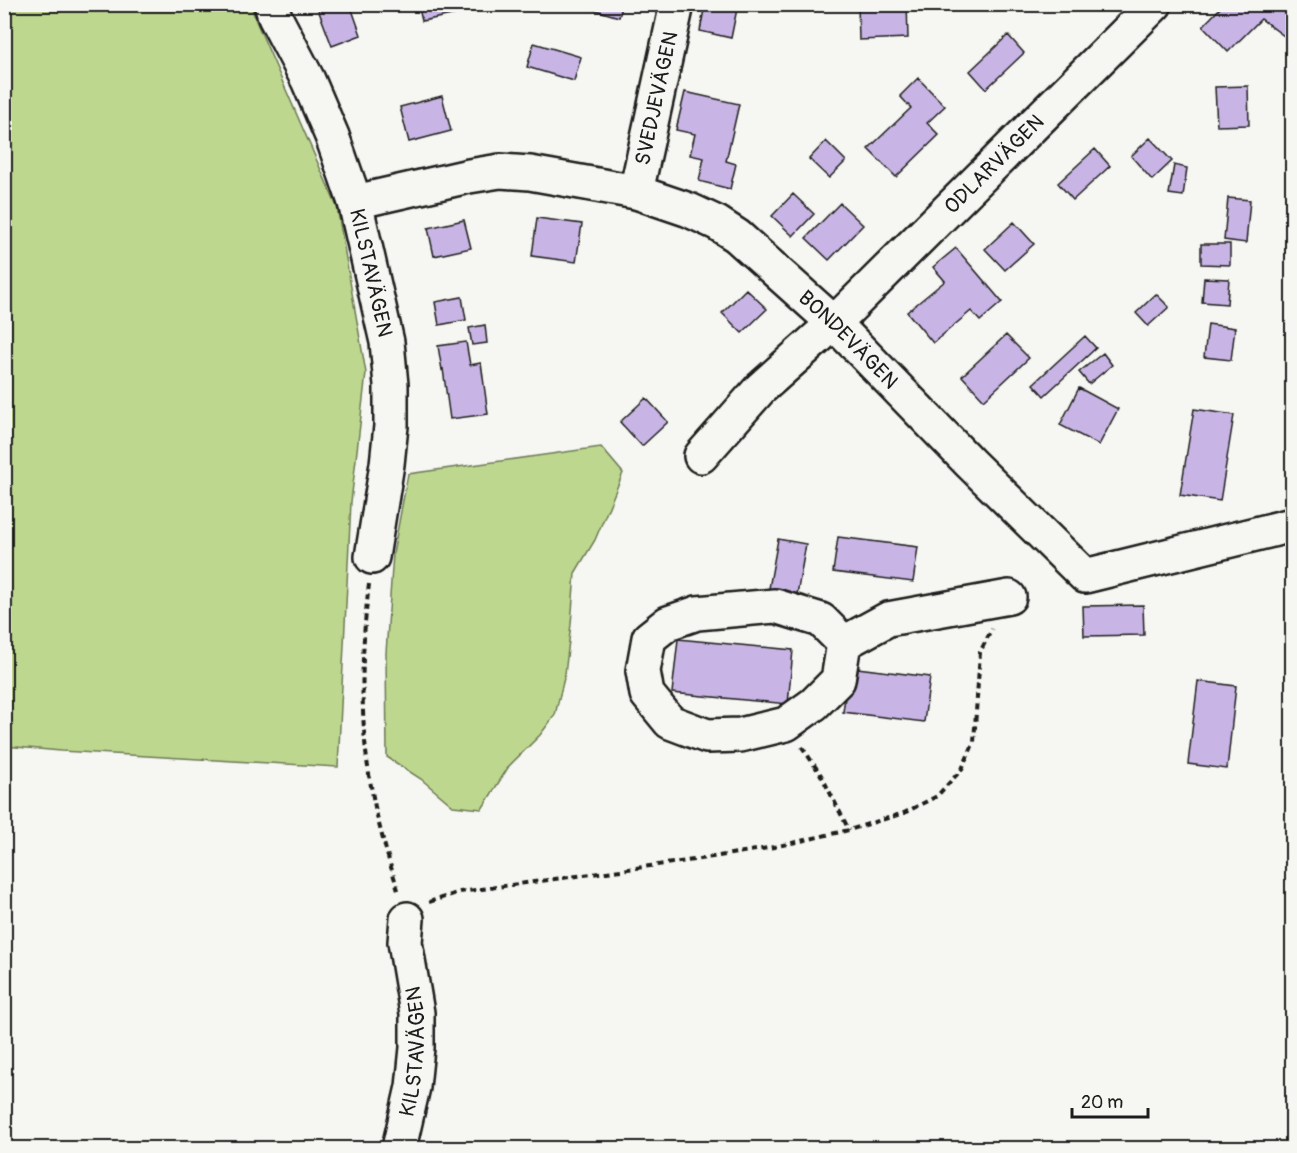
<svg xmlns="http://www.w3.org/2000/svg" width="1297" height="1153" font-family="Pangolin,sans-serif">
<rect width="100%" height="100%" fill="#f6f6f2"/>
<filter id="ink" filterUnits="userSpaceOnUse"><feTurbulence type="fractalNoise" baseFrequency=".0167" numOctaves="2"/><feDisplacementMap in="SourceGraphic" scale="12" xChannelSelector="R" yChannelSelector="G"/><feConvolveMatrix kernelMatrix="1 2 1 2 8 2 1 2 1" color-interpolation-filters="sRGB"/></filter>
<g filter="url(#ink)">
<path fill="#bdd78f" stroke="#6c7a56" stroke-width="1.5" d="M4 5H251L256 21 337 207 366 373 351 502 338 767 61 751 5 746Z
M601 447 623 473 595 540 575 573 571 624 565 674 555 715 540 735 509 766 482 809 453 806 421 779 387 757 386 653 393 554 408 474Z"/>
<path fill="#c8b5e5" stroke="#1c1c1c" stroke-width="1.5" d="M316 4H350L361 35 332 46Z
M418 4H455L457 14 422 21Z
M585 4H623L619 17 585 7Z
M705 4H738L731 38 700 31Z
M858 4H907L908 38 859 40Z
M1224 4H1292V24L1284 36 1261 19 1228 52 1203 26Z
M1008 35 1024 53 986 89 970 71Z
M534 43 581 57 574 81 527 67Z
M918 78 945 106 927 123 939 135 896 177 868 149 911 108 900 96Z
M1248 86 1249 125 1217 126 1215 87Z
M685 92 739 104 726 161 736 164 730 189 699 181 704 158 690 155 695 134 676 130Z
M442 96 451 131 409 142 400 107Z
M1150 138 1172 161 1152 180 1131 156Z
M826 141 846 161 829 178 809 159Z
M1095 149 1110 166 1073 200 1058 183Z
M1174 165 1187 168 1183 196 1169 194Z
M793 194 814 214 793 236 772 216Z
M1228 198 1250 200 1246 243 1224 240Z
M840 203 863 225 829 260 806 238Z
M537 218 582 224 576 262 532 256Z
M464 220 471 248 434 256 428 228Z
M1014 222 1034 244 1005 270 985 249Z
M1201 244H1230V265L1201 264Z
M956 248 1002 302 980 321 971 311 933 343 907 312 945 281 933 267Z
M1204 278 1229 279 1227 304 1202 302Z
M746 289 767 309 742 333 722 313Z
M1156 294 1169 307 1148 326 1136 313Z
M462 297 466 320 439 325 435 302Z
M1208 324 1235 328 1231 360 1204 357Z
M485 325 487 343 472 345 469 328Z
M1006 335 1029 358 984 400 962 376Z
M1085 336 1096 348 1044 396 1033 384Z
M466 342 470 365 481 363 488 414 450 419 443 369 442 370 438 346Z
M1103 353 1112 365 1089 384 1079 372Z
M1079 388 1118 409 1099 445 1060 425Z
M646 398 668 422 642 446 620 422Z
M1194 409 1234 415 1220 501 1180 495Z
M838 537 918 547 913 582 833 572Z
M778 539 806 544 796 600 768 594Z
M1143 605 1144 635 1084 636 1083 606Z
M678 639 793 650 788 704 672 693Z
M849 667 930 677 924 722 843 712Z
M1198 681 1236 686 1227 769 1188 764Z"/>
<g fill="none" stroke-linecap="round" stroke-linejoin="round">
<defs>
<g id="minor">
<path id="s1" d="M271 4 275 17 308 80 332 136 355 202 387 342 391 385V426L387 464 372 557"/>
<path id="s2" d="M636 192 677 4"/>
<path id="s3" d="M355 202 469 176 500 171 530 173 636 192 689 210 717 223 737 236 834 323 970 463 1085 576 1292 525"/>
<path id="s4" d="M701 456 760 389 834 323 1155 4"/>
<path d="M775 606 821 620 844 643 838 680 814 704 786 724 740 735 707 736 670 722 647 694 643 671 649 638 668 623 697 613Z"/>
<path d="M844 643 888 619 1009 597"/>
<path id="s5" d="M399 1148 413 1087 417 1048V1013L405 942 407 919"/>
</g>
</defs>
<use href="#minor" stroke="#1c1c1c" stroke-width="38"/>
<path stroke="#1c1c1c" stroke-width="4" stroke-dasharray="6 4.5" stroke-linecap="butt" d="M369 584C361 650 359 720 371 786 377 822 388 858 399 893
M802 747 821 775 849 830
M429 902 460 892 694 860 774 847 849 830 904 813 937 796 962 769 974 742 980 652 992 629"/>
<use href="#minor" stroke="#f6f6f2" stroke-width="33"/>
</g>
</g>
<g text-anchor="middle" stroke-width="4.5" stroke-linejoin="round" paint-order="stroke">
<g font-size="21" fill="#1c1c1c" stroke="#f6f6f2">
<text dy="7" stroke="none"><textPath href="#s2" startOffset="96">SVEDJEVÄGEN</textPath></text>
<text dy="7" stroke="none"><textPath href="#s4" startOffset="414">ODLARVÄGEN</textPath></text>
<text dy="7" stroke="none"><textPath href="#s1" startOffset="288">KILSTAVÄGEN</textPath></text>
<text dy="7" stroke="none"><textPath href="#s3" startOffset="549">BONDEVÄGEN</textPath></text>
<text dy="7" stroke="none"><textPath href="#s5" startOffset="98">KILSTAVÄGEN</textPath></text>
</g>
</g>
<rect width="1297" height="1153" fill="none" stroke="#f6f6f2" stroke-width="24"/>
<rect x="12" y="12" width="1273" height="1129" fill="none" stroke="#1c1c1c" stroke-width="2" filter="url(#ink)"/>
<path d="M1072 1108v9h76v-9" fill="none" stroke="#1c1c1c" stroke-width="3"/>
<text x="1081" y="1108" font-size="18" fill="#1c1c1c" stroke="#f6f6f2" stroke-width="4.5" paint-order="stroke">20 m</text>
</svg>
